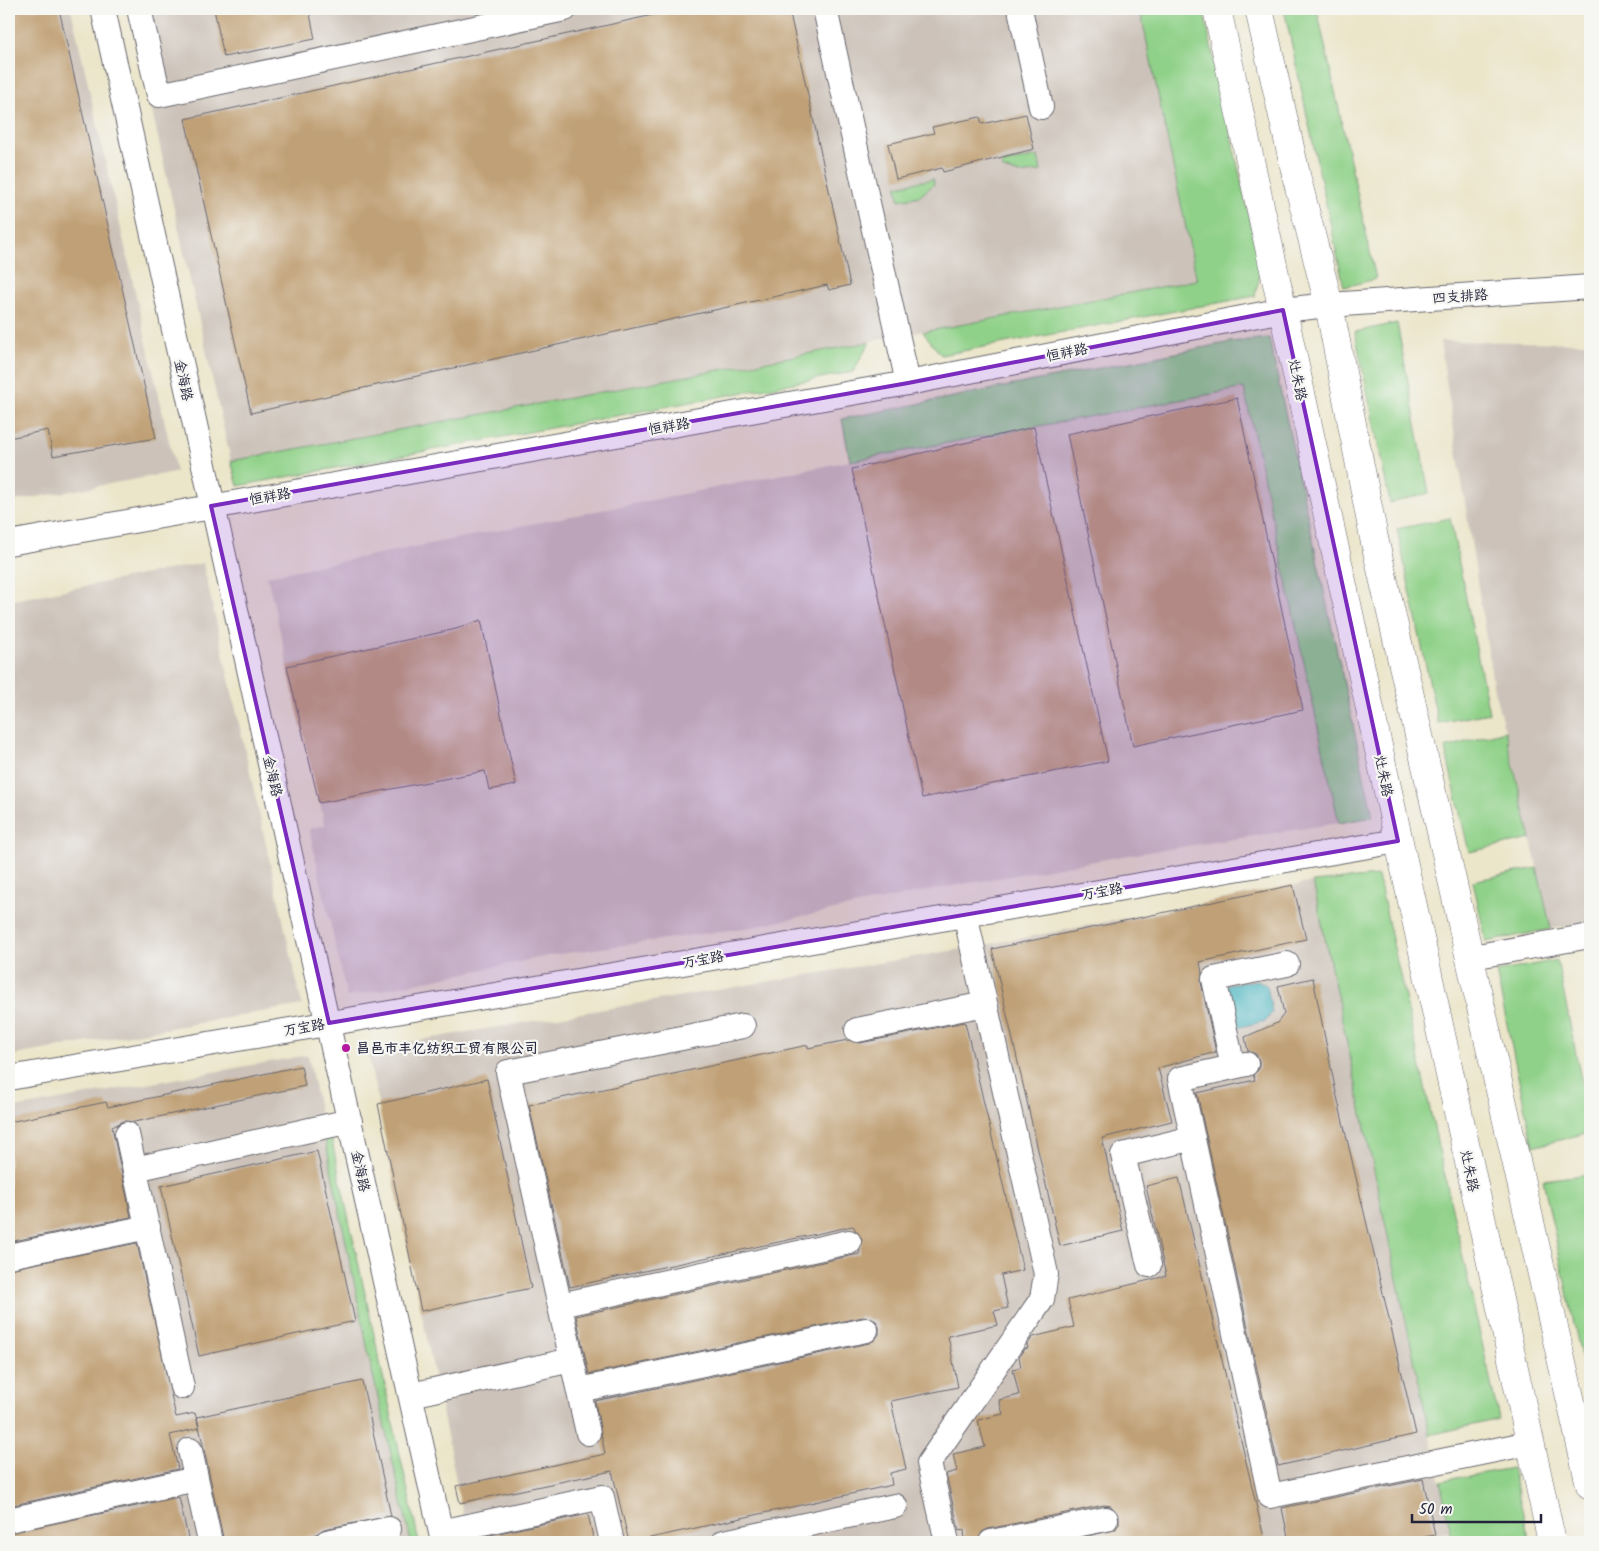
<svg xmlns="http://www.w3.org/2000/svg" width="1599" height="1551" font-family="Kalam,'LXGW WenKai TC',sans-serif">
<rect width="100%" height="100%" fill="#f6f6f2"/>
<filter id="ink" filterUnits="userSpaceOnUse"><feTurbulence type="fractalNoise" baseFrequency=".02" numOctaves="2"/><feDisplacementMap in="SourceGraphic" scale="10" xChannelSelector="R" yChannelSelector="G"/><feConvolveMatrix kernelMatrix="1 2 1 2 8 2 1 2 1" color-interpolation-filters="sRGB"/></filter>
<filter id="wash" filterUnits="userSpaceOnUse"><feTurbulence type="fractalNoise" baseFrequency=".0096" numOctaves="4" result="noise"/><feDisplacementMap in="SourceGraphic" scale="20" xChannelSelector="R" yChannelSelector="G"/><feGaussianBlur stdDeviation="1.12" result="paint"/><feColorMatrix in="noise" values="0 0 0 0 0 0 0 0 0 0 0 0 0 0 0 0 0 1.4 0 .05"/><feComposite in="paint" operator="in"/></filter>
<g filter="url(#wash)">
<rect width="100%" height="100%" fill="#ebe5c9"/>
<path fill="#ccc2b9" d="M9 9H71L176 472 9 502Z
M129 9H1140L1197 280 231 461Z
M1440 341 1590 343V923L1551 929 1512 756 1494 690Z
M1244 388 1339 823 1129 855 941 888 751 927 553 955 347 997 309 829 325 825 267 576 850 461Z
M203 563 302 1005 9 1056V601Z
M1313 882 1450 1532 1399 1542H469L367 1049 991 944Z
M308 1055 372 1371 411 1542H9V1109Z"/>
<path fill="#90d189" stroke="#597a62" d="M1140 9H1203L1261 271 1255 296 941 355 923 332 1197 280Z
M1284 9H1317L1376 279 1344 287Z
M1038 156 1041 171 1020 174 1003 169 1002 164Z
M933 179 934 184 920 196 899 200 897 186Z
M1397 323 1429 493 1390 503 1355 332Z
M1269 338 1373 817 1339 823 1244 388 850 461 842 419 1231 342Z
M870 342 853 372 238 486 231 461Z
M1450 518 1489 713 1438 723 1397 529Z
M1505 731 1531 839 1469 852 1445 748Z
M1537 868 1551 929 1486 942 1473 881Z
M1378 876 1499 1419 1430 1435 1313 882Z
M1557 960 1590 1123V1132L1533 1147 1496 972Z
M331 1137 419 1542H411L372 1371 325 1139Z
M1590 1174V1398L1543 1180Z
M1512 1468 1530 1542H1453L1440 1481Z"/>
<path fill="#46b4c1" stroke="#346b7e" d="M1258 980 1267 986 1272 1012 1266 1021 1231 1029 1223 986Z"/>
<g id="blocks">
<path fill="#c0a076" d="M9 9H59L156 438 53 456 48 430 9 438Z
M214 9H309L315 39 224 57Z
M680 9H789L850 285 829 290 827 285 251 413 185 119Z
M1026 114 1034 149 943 172 942 168 896 179 888 144 934 133 932 127 980 117 982 124Z
M1237 398 1303 710 1133 746 1067 434Z
M1034 427 1108 761 922 798 852 469Z
M481 620 516 785 489 790 485 771 319 803 287 666 456 629Z
M1293 885 1306 939 1200 962 1202 973 1201 982 1216 1052 1158 1068 1172 1121 1102 1138 1123 1231 1060 1246 992 949Z
M1313 978 1335 1088 1416 1434 1278 1466 1197 1093 1255 1080 1253 1075 1259 1069V1061L1256 1054 1248 1051 1245 1037 1277 1023 1284 1014 1278 986Z
M965 1022 1023 1270 1001 1275 1008 1308 994 1311 998 1325 948 1336 958 1387 891 1401 906 1469 890 1473 892 1485 632 1542H629L612 1471 460 1503 456 1486 605 1454 595 1401 869 1343 875 1340 879 1334V1327L876 1321 863 1317 589 1374 576 1316 859 1254 862 1240 853 1226 570 1287 529 1105 808 1045V1048L848 1040 860 1043Z
M301 1066 305 1086 134 1122 124 1121 112 1127 131 1217 9 1242V1122L106 1102 108 1107Z
M487 1079 531 1288 421 1311 378 1104Z
M317 1151 355 1321 199 1356 161 1186Z
M1179 1178 1265 1542H1060L1115 1530 1119 1524V1516L1111 1506 1104 1505 988 1529 982 1532 978 1542H965L964 1530 959 1531 946 1474 957 1471 953 1454 985 1447 978 1420 1003 1414 999 1400 1019 1395 1013 1369 1021 1367 1019 1357 1024 1349 1028 1348 1027 1345 1033 1337 1074 1327 1068 1300 1166 1276 1146 1186Z
M137 1243 176 1417 195 1413 199 1428 170 1435 178 1469 9 1506V1269Z
M362 1381 391 1516 324 1529 315 1535 283 1542H224L197 1417Z
M1423 1479 1435 1535 1399 1542H1289L1282 1508Z
M179 1497 189 1542H9V1533Z
M588 1514 594 1542H477L476 1538Z"/>
</g>
</g>
<g filter="url(#ink)">
<use href="#blocks" fill-opacity="0" stroke="#68666d" stroke-width="1"/>
<g fill="none" stroke-linecap="round" stroke-linejoin="round">
<defs>
<path id="minor" d="M103 9C214 520 330 1031 443 1542
M139 9 159 95 565 9
M825 9 908 383
M1020 9 1041 107
M9 543 908 383 1283 310 1329 305 1590 287
M1472 957 1590 936
M857 1030 985 1004
M1246 1064 1180 1079 1270 1496 1530 1443
M1233 1067 1214 979 1287 964
M9 1078 1398 841
M127 1134 182 1387
M135 1169 350 1121
M9 1256 148 1227
M1149 1265 1123 1155 1193 1138
M560 1305 849 1242
M579 1390 866 1330
M411 1395 572 1360
M588 1433 508 1072 743 1026
M190 1450 210 1542
M9 1520 196 1479
M441 1532 602 1497 612 1542
M327 1542 389 1529
M724 1542 895 1506
M947 1542 929 1463 1042 1299 1046 1274 965 914
M991 1542 1106 1519"/>
<path id="major" d="M1217 9 1552 1542
M1259 9 1297 179 1329 305 1374 538 1590 1485"/>
</defs>
<use href="#minor" stroke="#68666d" stroke-width="26"/>
<use href="#major" stroke="#68666d" stroke-width="29"/>
<use href="#minor" stroke="#fff" stroke-width="24"/>
<use href="#major" stroke="#fff" stroke-width="28"/>
</g>
</g>
<path fill="#7b2cbf" fill-opacity="0.2" stroke="#7b2cbf" stroke-width="4" stroke-linejoin="round" d="M1283 310 1398 841 329 1023 211 506 908 383Z"/>
<circle fill="#b5179e" stroke="#f6f6f2" stroke-width="2" cx="346" cy="1048" r="5"/>
<g text-anchor="middle" stroke-width="4.5" stroke-linejoin="round" paint-order="stroke">
<g font-size="14" fill="#22223b" stroke="#f6f6f2">
<text transform="translate(1460 296) rotate(-4)" y="5">四支排路</text>
<text transform="translate(1067 352) rotate(-11)" y="5">恒祥路</text>
<text transform="translate(184 380) rotate(78)" y="5">金海路</text>
<text transform="translate(1298 380) rotate(78)" y="5">灶朱路</text>
<text transform="translate(669 426) rotate(-10)" y="5">恒祥路</text>
<text transform="translate(270 496) rotate(-10)" y="5">恒祥路</text>
<text transform="translate(273 776) rotate(77)" y="5">金海路</text>
<text transform="translate(1384 776) rotate(78)" y="5">灶朱路</text>
<text transform="translate(1102 891) rotate(-10)" y="5">万宝路</text>
<text transform="translate(703 959) rotate(-10)" y="5">万宝路</text>
<text transform="translate(304 1027) rotate(-10)" y="5">万宝路</text>
<text transform="translate(361 1171) rotate(78)" y="5">金海路</text>
<text transform="translate(1470 1171) rotate(78)" y="5">灶朱路</text>
</g>
<g font-size="14" font-weight="bold" fill="#22223b" stroke="#f6f6f2" text-anchor="start">
<text x="356" y="1053">昌邑市丰亿纺织工贸有限公司</text>
</g>
</g>
<rect width="1599" height="1551" fill="none" stroke="#f6f6f2" stroke-width="30"/>
<path d="M1412 1514v8h129v-8" fill="none" stroke="#22223b" stroke-width="2.5"/>
<text x="1419" y="1514" font-size="15" fill="#22223b" stroke="#f6f6f2" stroke-width="4" paint-order="stroke">50 m</text>
</svg>
